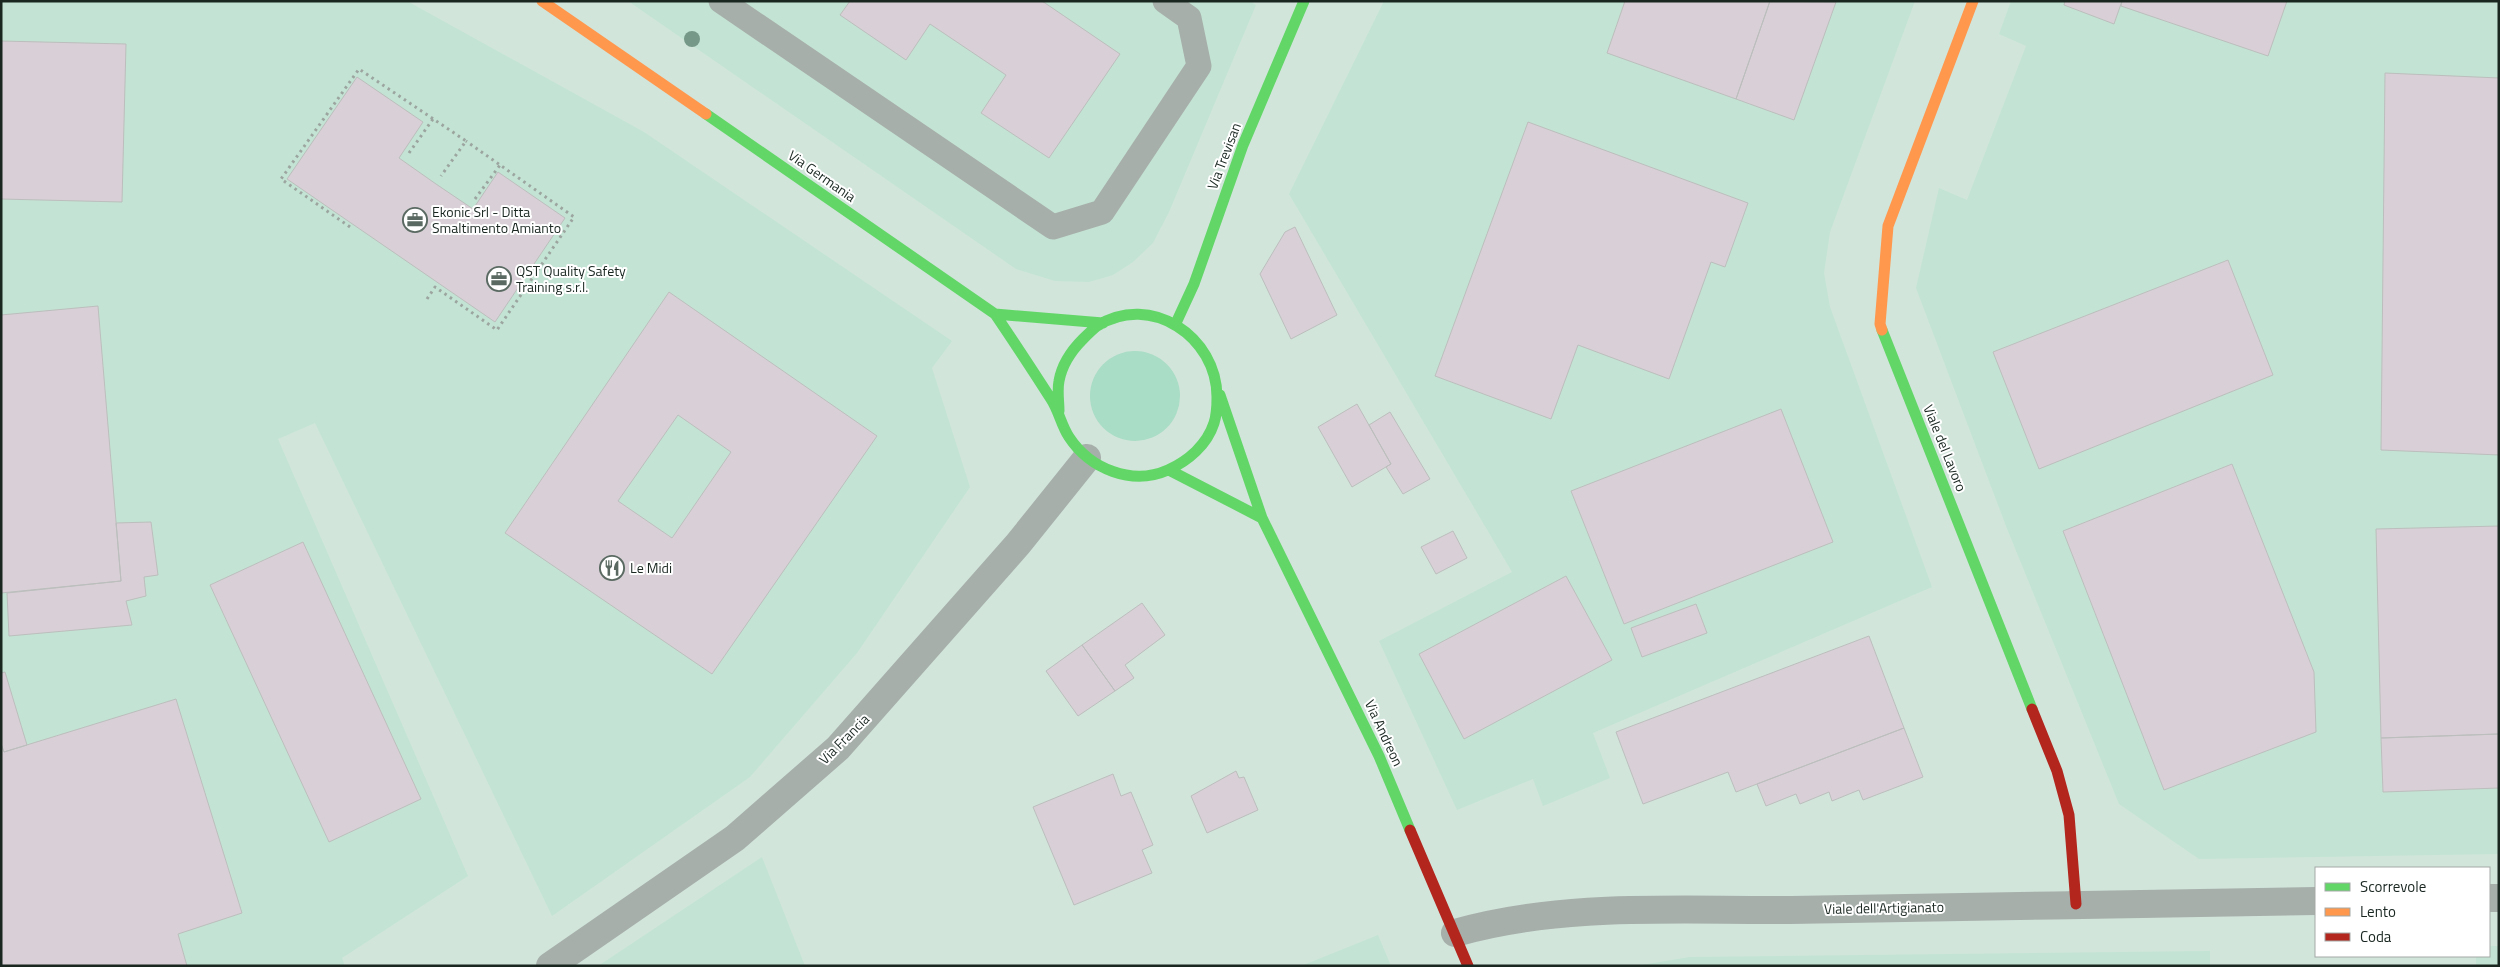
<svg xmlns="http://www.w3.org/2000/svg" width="2500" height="967" font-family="'Titillium Web',sans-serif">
<rect width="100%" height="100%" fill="#d1e5db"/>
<path fill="#c3e4d4" d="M1 1H407L644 132 952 341 932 368 970 487 857 653 750 777 552 916 315 423 278 439 468 876 342 958 345 966H1Z
M628 1H1250L1256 5 1169 212 1153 243 1133 262 1113 275 1089 282 1055 281 1016 269Z
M1384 1H1915L1830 232 1824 273 1830 307 1932 587 1593 733 1610 778 1543 806 1533 779 1457 810 1379 641 1512 572 1289 194Z
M2011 1H2499V854L2199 859 2119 804 2006 526 1916 288 1939 188 1967 200 2026 46 1999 34Z
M762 857 805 966H598Z
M1378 935 1391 966H1301Z
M2489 946H2499V966H2476V956H2489Z
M2210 951V966H1635L1690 957Z"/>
<path fill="#a9ddc5" d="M1090 396a45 45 0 1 1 90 0a45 45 0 1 1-90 0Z"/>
<path fill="#d8d0d6" stroke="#bcbebd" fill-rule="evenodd" d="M850 1H1042L1120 54 1049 158 981 113 1006 75 930 24 906 60 840 15Z
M1625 1H1770L1736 99 1607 53Z
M1770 1 1836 2 1794 120 1736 99Z
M2065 1H2122L2114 24 2064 5Z
M2122 1H2287L2268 56 2121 6Z
M1 41 126 44 122 202 1 199Z
M2385 73 2499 78V455L2381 450Z
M357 77 423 122 399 158 436 184 473 209 498 172 565 218 495 322 287 179Z
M1528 122 1748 203 1725 267 1711 262 1669 379 1578 345 1551 419 1435 376Z
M1295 227 1337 315 1291 339 1260 274 1285 232Z
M2228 260 2273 375 2039 469 1993 352Z
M669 292 877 436 712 674 505 533ZM678 415 731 452 672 538 618 501Z
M98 306 121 581 1 593V315Z
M1357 404 1391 464 1352 487 1318 427Z
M1781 409 1833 542 1624 624 1571 491Z
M1390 412 1430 479 1403 494 1386 467 1391 464 1369 425Z
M2232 464 2314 672 2316 732 2164 790 2063 531Z
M151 522 158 575 144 577 146 596 126 601 132 625 9 636 7 593 121 581 116 523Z
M2499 526V734L2381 738 2376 529Z
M1453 531 1467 558 1436 574 1421 547Z
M303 542 421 799 329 842 210 585Z
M1566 576 1612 660 1464 739 1419 654Z
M1142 603 1165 635 1125 665 1134 678 1115 691 1082 645Z
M1696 604 1707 633 1642 657 1631 628Z
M1869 636 1904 728 1736 792 1728 772 1643 804 1616 732Z
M1082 645 1115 691 1078 716 1046 671Z
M5 672 27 745 4 752 1 744V673Z
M176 699 242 913 178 934 187 966H1V744L4 752Z
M1904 728 1923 777 1863 800 1859 790 1832 801 1829 792 1800 804 1796 794 1766 806 1757 784Z
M2499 734V788L2383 792 2381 738Z
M1236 771 1239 778 1244 777 1258 810 1207 833 1191 796Z
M1113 774 1121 796 1131 792 1153 845 1142 850 1152 873 1074 905 1033 807Z"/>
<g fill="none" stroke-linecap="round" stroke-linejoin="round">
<path stroke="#9ca5a0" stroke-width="3" stroke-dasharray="2.5 4" stroke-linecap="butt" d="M409 153 433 119
M475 199 500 165
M350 227 281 179 359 69 466 141 441 176
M427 299 435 287 497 330 574 217 466 141"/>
<path stroke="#a7afab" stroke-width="25" d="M721 1 1053 227 1102 212 1199 66 1189 18 1165 1"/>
<path stroke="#a7afab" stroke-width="28" d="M2489 898H2499
M1455 933C1564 902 1679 911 1791 910 1966 908 2141 903 2316 901
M550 966 735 838 838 748 1018 544 1087 458"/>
<path stroke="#63d668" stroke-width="11" d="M706 114 995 314 1103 323
M995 314C1014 342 1033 371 1051 399 1059 411 1061 425 1069 437 1090 469 1132 486 1168 470 1188 461 1207 445 1214 423 1217 414 1217 406 1217 397 1217 337 1151 292 1097 326 1092 330 1087 335 1083 339 1071 351 1062 364 1059 381 1057 391 1059 401 1059 411
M1176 323 1194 284 1243 145 1304 1
M1882 330 2032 709
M1220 395 1262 518 1379 756 1410 830
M1169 470 1262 518"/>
<path stroke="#ff974d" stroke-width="11" d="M542 1 706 114
M1882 330 1880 324 1888 226 1973 1"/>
<path stroke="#b3261e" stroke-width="11" d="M2032 709 2057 771 2069 815 2076 904
M1410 830 1468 966"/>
</g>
<circle fill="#759888" cx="692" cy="39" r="8"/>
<defs>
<symbol id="office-ring" viewBox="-11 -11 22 22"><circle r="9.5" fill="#fff" stroke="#5a6a62" stroke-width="1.5"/><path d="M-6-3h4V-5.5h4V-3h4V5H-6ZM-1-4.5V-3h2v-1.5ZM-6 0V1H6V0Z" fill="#5a6a62"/></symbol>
<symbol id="restaurant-ring" viewBox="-11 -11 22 22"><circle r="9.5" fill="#fff" stroke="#5a6a62" stroke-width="1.5"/><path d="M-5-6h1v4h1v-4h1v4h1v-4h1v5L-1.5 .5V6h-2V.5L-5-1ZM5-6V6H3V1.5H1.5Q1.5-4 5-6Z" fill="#5a6a62"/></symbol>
</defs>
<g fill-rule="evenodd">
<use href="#office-ring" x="401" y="206" width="28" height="28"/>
<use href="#office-ring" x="485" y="265" width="28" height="28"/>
<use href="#restaurant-ring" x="598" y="554" width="28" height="28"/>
</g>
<g text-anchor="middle" stroke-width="4" stroke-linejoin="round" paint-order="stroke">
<g font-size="14" fill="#1a2721" stroke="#fff">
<text transform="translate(1224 156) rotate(-69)" y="5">Via Trevisan</text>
<text transform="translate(822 176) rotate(35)" y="5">Via Germania</text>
<text transform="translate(1945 448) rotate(68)" y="5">Viale del Lavoro</text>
<text transform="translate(1384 733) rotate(65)" y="5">Via Andreon</text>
<text transform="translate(844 739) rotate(-45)" y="5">Via Francia</text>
<text transform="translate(1884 908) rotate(-1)" y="5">Viale dell'Artigianato</text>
</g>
<g font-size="14" fill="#1a2721" stroke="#fff" text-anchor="start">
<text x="432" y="217">Ekonic Srl - Ditta<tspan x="432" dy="16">Smaltimento Amianto</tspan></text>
<text x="516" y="276">QST Quality Safety<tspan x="516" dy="16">Training s.r.l.</tspan></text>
<text x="630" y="573">Le Midi</text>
</g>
</g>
<rect width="2500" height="967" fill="none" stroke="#1a2721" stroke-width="5"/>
<rect x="2315" y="867" width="175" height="90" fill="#ffffff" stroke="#a3a9a6"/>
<rect x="2325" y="883" width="25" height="8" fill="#63d668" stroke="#a3a9a6"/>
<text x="2360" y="892" font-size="15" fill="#1a2721">Scorrevole</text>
<rect x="2325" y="908" width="25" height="8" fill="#ff974d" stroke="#a3a9a6"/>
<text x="2360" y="917" font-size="15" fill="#1a2721">Lento</text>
<rect x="2325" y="933" width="25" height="8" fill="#b3261e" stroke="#a3a9a6"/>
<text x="2360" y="942" font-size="15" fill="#1a2721">Coda</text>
</svg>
